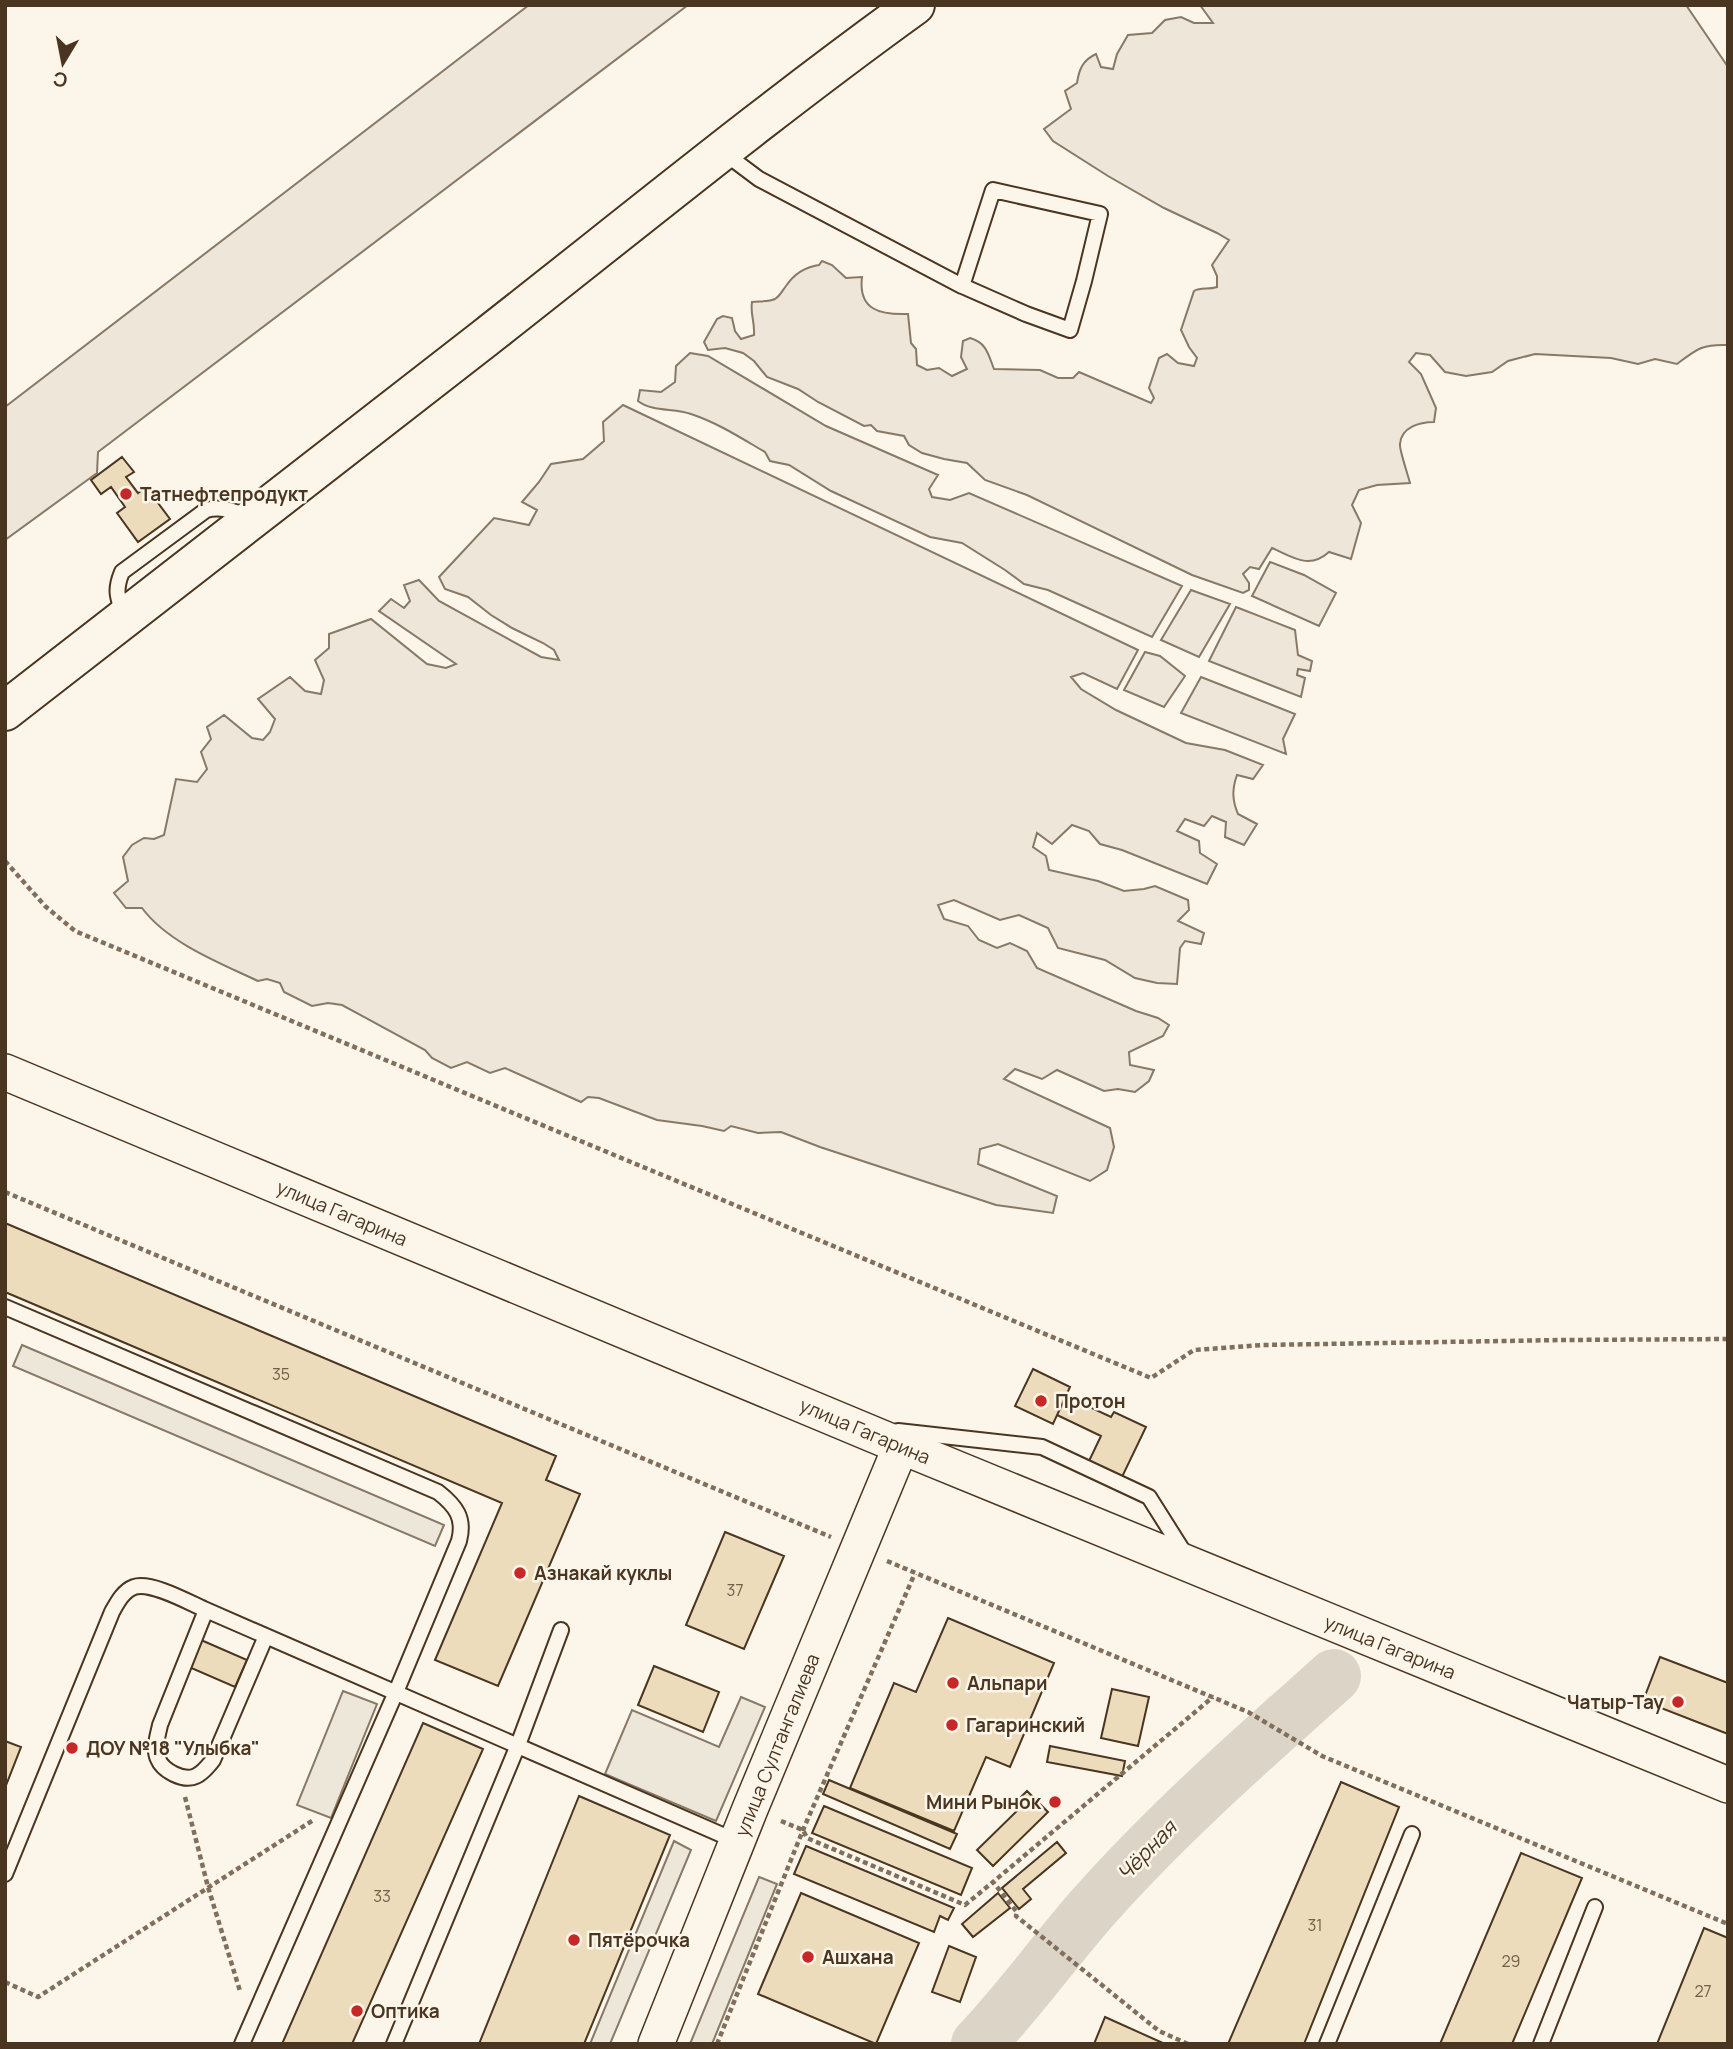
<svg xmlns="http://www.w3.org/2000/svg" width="1733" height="2049" font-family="Manrope,sans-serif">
<rect width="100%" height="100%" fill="#fbf6e9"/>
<path fill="#ede6d9" stroke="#887966" stroke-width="2" d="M529 5H688L98 452 97 473 5 540V407Z
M1200 5H1686L1728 67V345C1702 344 1697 349 1677 364L1655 359 1638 364 1611 358 1535 354 1508 361 1492 372 1466 376 1445 372 1430 355 1416 353 1409 362 1421 374 1436 408 1434 422C1420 422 1401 427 1400 444 1399 449 1408 475 1410 483L1377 485 1359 490 1352 505 1361 523 1351 559 1329 552C1309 570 1293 557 1272 548L1259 569 1250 567 1243 574 1249 583V590L1243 593 1192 575 1027 495 985 480 967 463 944 459 922 453 909 445 904 436 877 431 871 425 864 426 818 402 798 389 767 377 754 361 743 353 725 348 708 350 704 342 717 319 723 316 732 318 735 331 741 339 754 335C755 322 750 314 752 302 759 301 769 302 775 299 780 296 782 291 786 286 794 274 805 267 819 265L822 261 832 265 846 278 862 277C858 310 880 315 908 314L911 343 916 349 917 365 927 370 939 368 952 376 967 369 961 357 963 341 970 338C987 343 988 354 994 369L1040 370 1058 378H1073L1079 372 1151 403 1154 398 1149 388 1159 358 1167 354 1178 363 1194 366 1197 358 1189 347 1181 330 1194 291C1201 287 1208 290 1217 287V276L1212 265 1229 240 1217 233 1164 208 1108 176 1053 141 1044 129 1071 109 1065 91 1077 83C1079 69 1083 60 1096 54L1101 67 1113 69 1117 54 1128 35 1152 33 1165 20 1181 17 1194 23H1213Z
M690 353 708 356 826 426 938 475 929 489 932 497 950 500 969 493 1182 586 1152 637 1048 590 1024 584 1005 570 962 543 930 537 831 491 789 465 770 461 765 452C741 438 718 423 691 414 674 408 652 412 638 401L640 390 661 392 675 382 676 366Z
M623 405 1138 650 1117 689 1083 673 1071 677 1081 689 1116 710 1186 743 1225 750 1263 765 1253 779 1237 775C1232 789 1232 800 1238 814L1257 824 1244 845 1225 837 1226 822 1212 816 1204 826 1185 819 1177 831 1199 841 1200 853 1217 864 1207 884 1122 850 1100 844 1089 831 1072 825 1052 844 1037 833 1033 847 1046 856 1049 870 1098 881 1124 891 1144 889 1155 886 1188 900 1189 910 1178 921 1204 933 1201 944 1185 941 1180 948 1177 984 1157 983 1135 978 1105 960 1058 948 1048 928 1019 915 1000 920 954 900 938 905 944 919 968 926 979 940 997 948 1010 943 1027 951 1037 968 1136 1011 1158 1018 1169 1025 1163 1036 1129 1052 1130 1065 1154 1070 1149 1081 1135 1092 1118 1089 1104 1091 1057 1070 1042 1079 1015 1069 1004 1079 1110 1128 1114 1147 1107 1170 1090 1181 998 1144 980 1149 978 1164 1057 1196 1053 1213 996 1205 820 1147 781 1132 758 1133 731 1126 724 1131 702 1126 657 1120 599 1098 588 1097 581 1102 505 1068 490 1073 467 1062 451 1068 432 1058 425 1050 342 1005 328 1003 312 1006 284 992 280 983 267 979 258 981C220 963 168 943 142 908H126L114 893 128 881 123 857 132 845 144 838 154 839 164 835 176 779 197 782 207 769 201 752 211 739 207 727 224 715 252 738 263 740 270 732 275 719 258 699 290 677 305 691 321 694 324 680 315 660 329 648V634L371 619 427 664 446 668 456 664 379 611 391 599 404 608 410 601 404 585 419 580 439 601 541 657 559 660 554 650 543 643 512 628 491 615 468 597 445 589 439 577 494 518 529 525 537 510 522 502 539 482 551 464 583 459 604 441 603 422Z
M1270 562 1304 575 1336 593 1319 626 1252 596Z
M1191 590 1230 604 1199 657 1161 640Z
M1236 607 1295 630 1298 655 1312 661 1310 671 1298 669 1297 675 1305 678 1301 697 1209 661Z
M1145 652 1160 656 1185 676 1164 707 1124 690Z
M1201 677 1295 714 1283 739 1286 754 1181 713Z"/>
<path fill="#ede7d9" stroke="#887966" stroke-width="2" d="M22 1345 444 1525 435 1546 13 1366Z
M343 1691 377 1704 331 1818 297 1805Z
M741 1697 765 1707 716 1821 605 1774 632 1710 719 1747Z
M674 1841 691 1850 610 2044H590Z
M759 1877 777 1884 712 2044H690Z"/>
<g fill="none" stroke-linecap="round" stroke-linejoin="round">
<path stroke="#dcd4c6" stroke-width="54" d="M978 2044C1020 2000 1055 1950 1095 1905 1169 1822 1252 1749 1334 1676"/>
</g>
<path fill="#ecdcbc" stroke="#4a3520" stroke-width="2" d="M122 457 134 472 126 477 138 493 146 487 170 519 138 542 117 513 125 507 111 487 101 494 91 480Z
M5 1223 556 1456 546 1480 580 1494 498 1686 435 1660 502 1503 5 1292Z
M1033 1369 1070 1387 1053 1424 1015 1406Z
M1066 1396 1111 1417 1114 1412 1146 1427 1122 1477 1089 1461 1101 1436 1057 1415Z
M725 1532 784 1556 744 1649 686 1625Z
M948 1618 1054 1663 1010 1767 986 1757 954 1831 850 1788 894 1683 916 1692Z
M201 1640 247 1660 235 1687 189 1667Z
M1660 1657 1728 1683V1734L1643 1701Z
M654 1666 719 1692 703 1732 638 1705Z
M1112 1689 1149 1697 1138 1746 1101 1738Z
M423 1723 483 1749 352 2044H282Z
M5 1741 21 1747 5 1788Z
M1050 1746 1125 1761 1122 1776 1047 1762Z
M829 1780 957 1834 950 1849 823 1794Z
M1341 1782 1399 1807 1304 2044H1228Z
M1027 1791 1048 1812 993 1866 977 1850 1021 1807 1016 1802Z
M579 1796 670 1835 584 2044H479Z
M824 1806 972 1868 961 1895 812 1833Z
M1057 1842 1066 1853 1023 1889 1031 1899 1019 1909 1002 1888Z
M806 1846 954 1908 948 1920 940 1916 934 1932 794 1874Z
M1521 1853 1582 1878 1512 2044H1440Z
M801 1893 919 1943 876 2044 758 1994Z
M998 1893 1010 1908 973 1937 962 1924Z
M1704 1928 1728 1938V2044H1657Z
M949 1946 976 1957 960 2002 932 1992Z
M1105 2017 1165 2044H1094Z"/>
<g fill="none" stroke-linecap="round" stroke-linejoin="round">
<defs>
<path id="service" d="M723 152 759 179 962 286 967 288 1026 314 1070 330 1084 281 1100 214 993 190 962 286
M124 616C118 598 114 591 122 572L206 510C221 506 233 511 247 516
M5 1307 438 1492C456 1506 465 1518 459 1541L396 1692 242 2044
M898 1431 1042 1447 1149 1497 1185 1554
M206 1610 160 1725C158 1735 153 1749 158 1759 163 1771 184 1782 196 1776 203 1773 208 1766 213 1760L266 1636
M5 1874 112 1612C117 1603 123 1591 134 1587 151 1581 190 1603 206 1610L736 1841
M394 2044 518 1745 561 1630
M1327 2044 1412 1834
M1541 2044 1595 1907"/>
<path id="tertiary" d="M5 1072 901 1446 1728 1785
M656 2044 750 1809 901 1446"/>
<path id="primary" d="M5 711C165 586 326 463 485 338 628 226 768 111 915 5"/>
</defs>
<use href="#service" stroke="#4a3520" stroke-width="18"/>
<use href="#tertiary" stroke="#4a3520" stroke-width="38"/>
<use href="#primary" stroke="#4a3520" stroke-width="42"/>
<path stroke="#7f6f5c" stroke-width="4.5" stroke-dasharray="5 3.5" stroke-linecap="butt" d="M5 861 45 906 75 931 1151 1378 1194 1350 1263 1345 1563 1340 1728 1339
M5 1192 831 1537
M887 1561 1248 1712 1322 1756 1728 1924
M185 1797 208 1887 240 1991
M781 1821 803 1830 807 1838 965 1905 993 1882
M5 1982 38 1997 315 1819
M717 2044 803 1830 915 1573
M1188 2044 1159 2031 1016 1916 1017 1912 993 1882 1213 1697"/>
<use href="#service" stroke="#fbf6e9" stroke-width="14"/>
<use href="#tertiary" stroke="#fbf6e9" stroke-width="35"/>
<use href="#primary" stroke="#fbf6e9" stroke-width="38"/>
</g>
<g fill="#c62828" stroke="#fbf6e9" stroke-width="2.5">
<circle cx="126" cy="494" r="7"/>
<circle cx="1041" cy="1401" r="7"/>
<circle cx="520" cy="1573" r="7"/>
<circle cx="953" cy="1683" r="7"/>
<circle cx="1678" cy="1702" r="7"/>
<circle cx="952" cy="1725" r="7"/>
<circle cx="72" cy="1748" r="7"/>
<circle cx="1055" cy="1802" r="7"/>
<circle cx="574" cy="1940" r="7"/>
<circle cx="808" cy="1957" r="7"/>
<circle cx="357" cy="2011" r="7"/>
</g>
<g text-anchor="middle" stroke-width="5" stroke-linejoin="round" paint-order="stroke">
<g font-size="16" fill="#725f47">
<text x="281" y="1380">35</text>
<text x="735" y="1596">37</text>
<text x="382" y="1902">33</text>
<text x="1315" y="1931">31</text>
<text x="1511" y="1967">29</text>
<text x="1703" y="1997">27</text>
</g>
<g font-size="19" font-weight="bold" fill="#4a3520" stroke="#fbf6e9" text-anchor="start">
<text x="140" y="501">Татнефтепродукт</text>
<text x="1055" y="1408">Протон</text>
<text x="534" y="1580">Азнакай куклы</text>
<text x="967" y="1690">Альпари</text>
<text x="1664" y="1709" text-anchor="end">Чатыр-Тау</text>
<text x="966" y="1732">Гагаринский</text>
<text x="86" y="1755">ДОУ №18 "Улыбка"</text>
<text x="1041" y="1809" text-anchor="end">Мини Рынок</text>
<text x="588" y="1947">Пятёрочка</text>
<text x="822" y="1964">Ашхана</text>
<text x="371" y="2018">Оптика</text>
</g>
<g font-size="19" fill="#4a3520" stroke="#fbf6e9">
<text transform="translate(342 1213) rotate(23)" y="7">улица Гагарина</text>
<text transform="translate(865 1431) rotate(23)" y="7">улица Гагарина</text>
<text transform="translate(1390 1647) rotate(22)" y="7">улица Гагарина</text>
<text transform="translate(777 1745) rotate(-68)" y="7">улица Султангалиева</text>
</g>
<g font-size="21" font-style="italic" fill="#4a3520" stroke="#fbf6e9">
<text transform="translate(1147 1851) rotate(-46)" y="7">Чёрная</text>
</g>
</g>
<rect width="1733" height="2049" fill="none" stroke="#4a3520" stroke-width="14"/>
<g transform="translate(63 63) rotate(190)" stroke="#fbf6e9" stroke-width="5" paint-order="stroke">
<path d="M0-5L12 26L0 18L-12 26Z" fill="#4a3520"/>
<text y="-10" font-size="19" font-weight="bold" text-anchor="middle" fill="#4a3520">С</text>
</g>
</svg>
